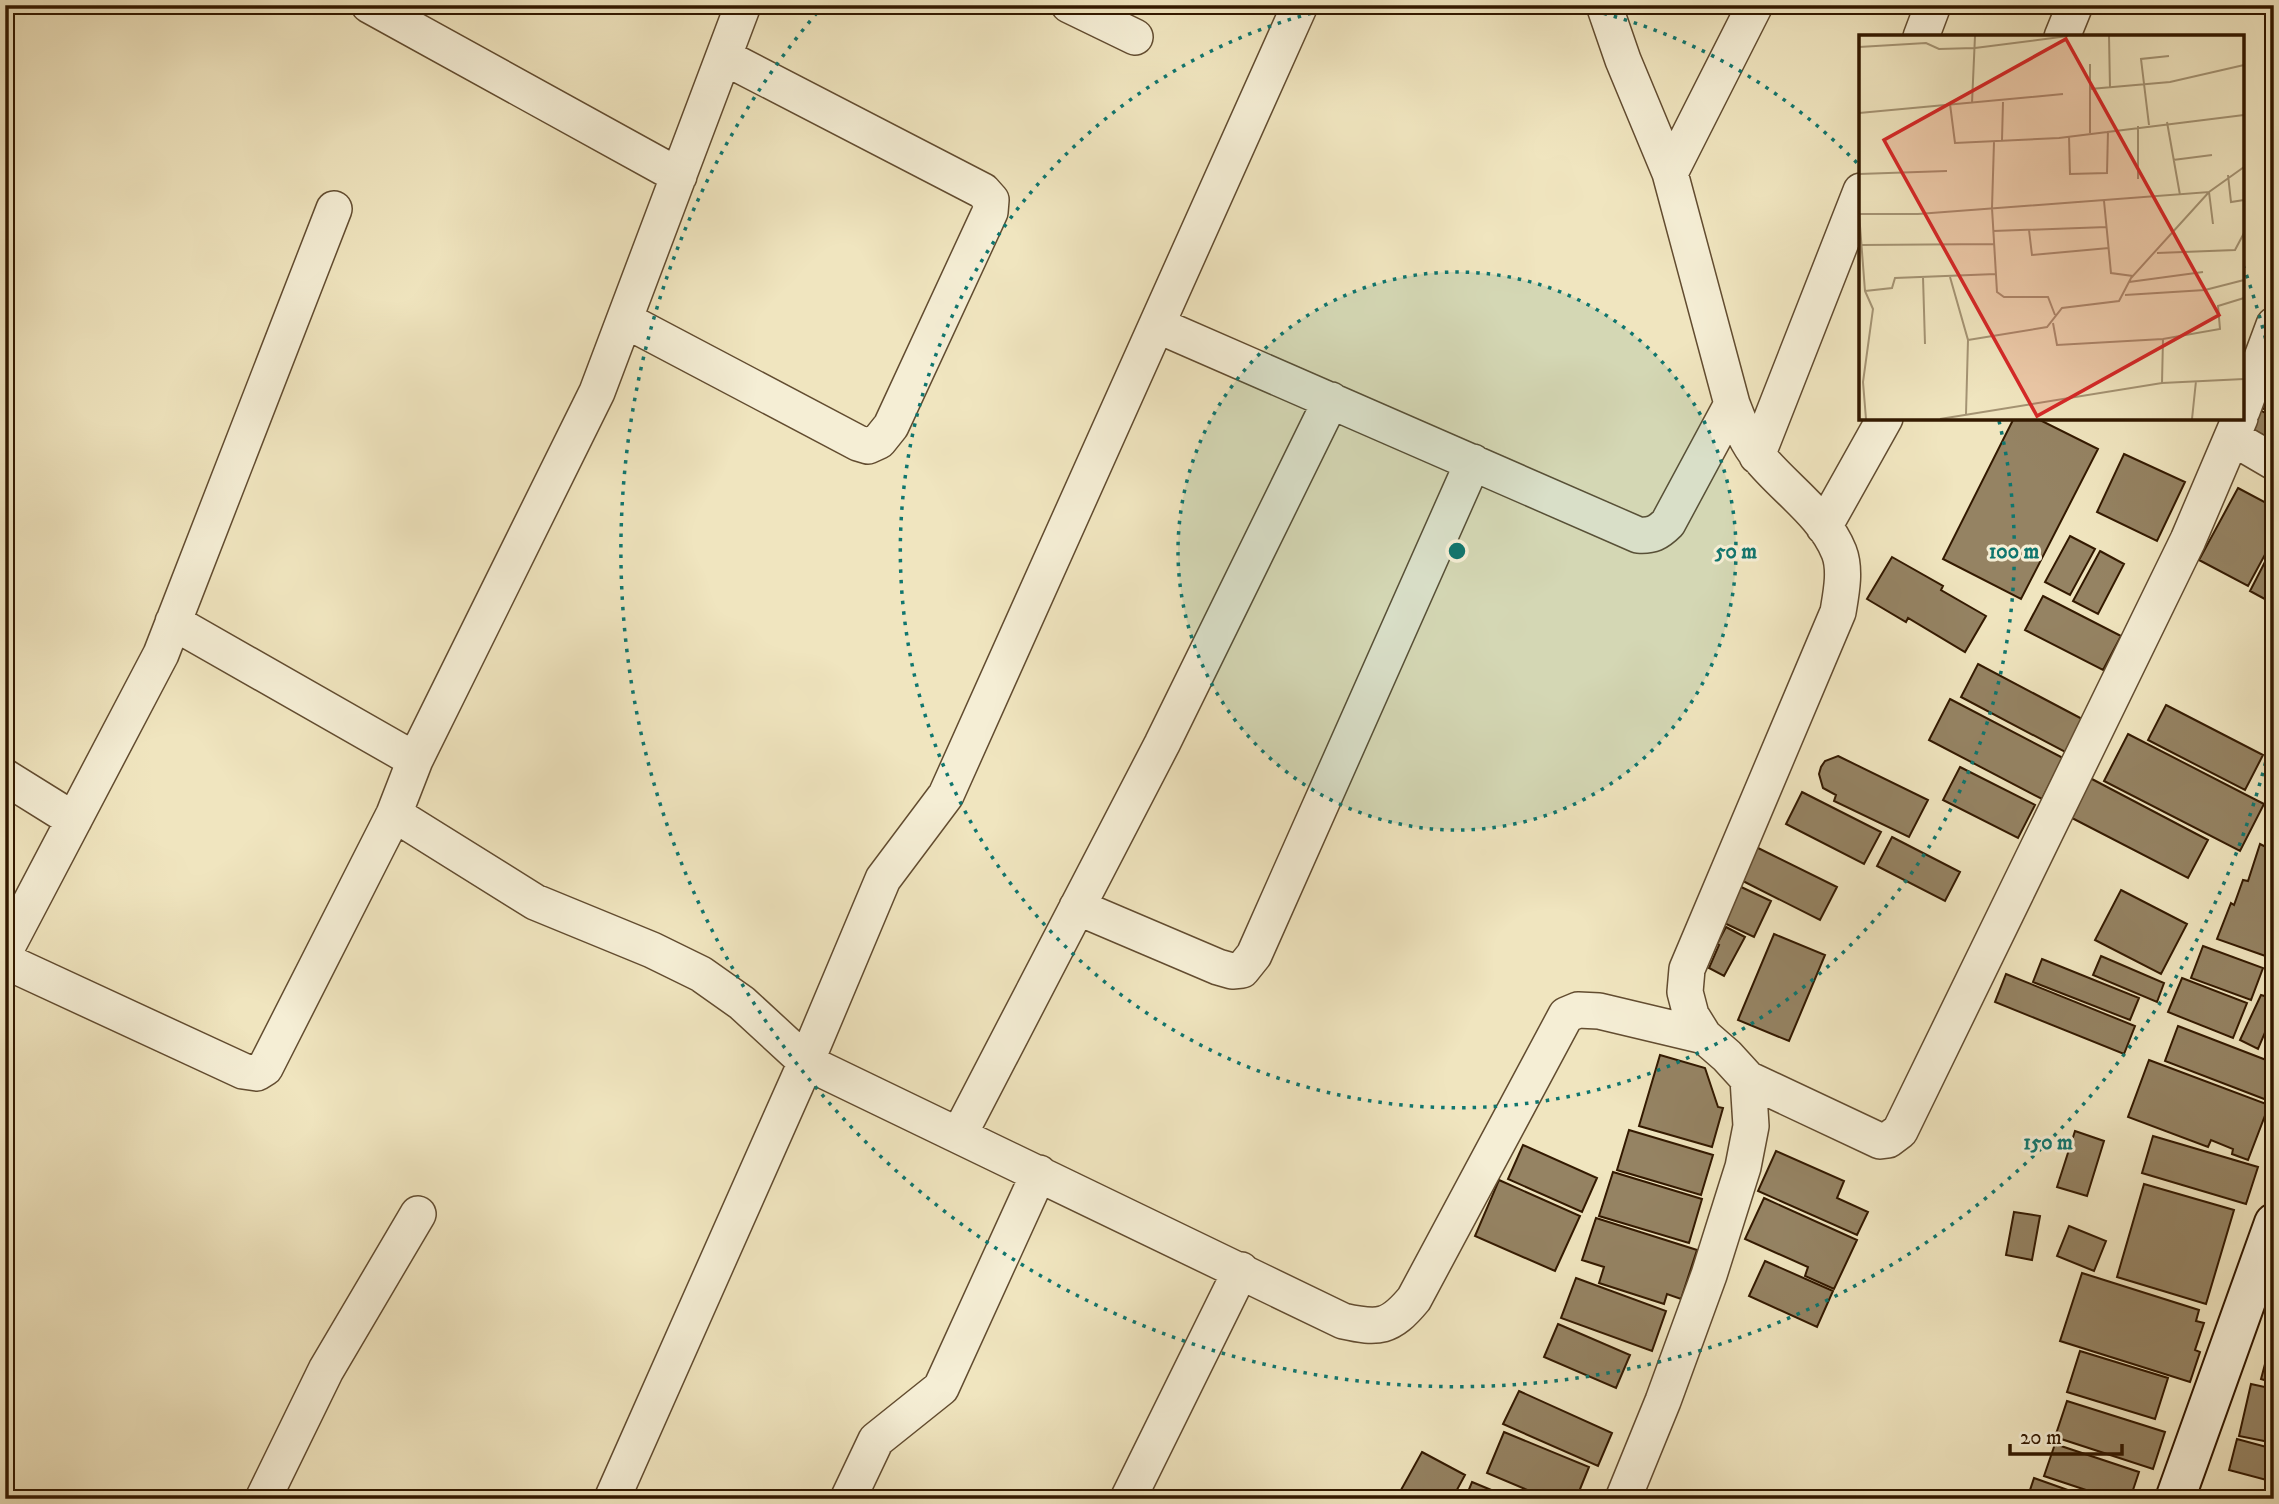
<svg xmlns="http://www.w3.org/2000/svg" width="2279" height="1504" font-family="'IM FELL DW Pica',serif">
<rect width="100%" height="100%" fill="#f0e5bf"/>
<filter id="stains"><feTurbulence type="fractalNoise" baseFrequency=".00286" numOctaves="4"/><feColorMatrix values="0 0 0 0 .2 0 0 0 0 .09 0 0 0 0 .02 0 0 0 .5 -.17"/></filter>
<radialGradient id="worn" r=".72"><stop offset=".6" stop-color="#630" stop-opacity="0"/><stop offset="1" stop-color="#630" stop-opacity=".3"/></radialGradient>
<path fill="#958363" stroke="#331900" stroke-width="2" d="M2274 378V414L2258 406Z
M2260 410 2274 418V441L2250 428Z
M2014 418H2036L2098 449 2021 599 1943 559Z
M2124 454 2185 482 2157 541 2097 512Z
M2238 488 2274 507V538L2248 586 2199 560Z
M2070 536 2095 549 2070 595 2045 582Z
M2100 551 2124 564 2098 614 2073 601Z
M1892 557 1943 586 1941 590 1986 616 1965 652 1908 618 1906 622 1867 599Z
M2267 558 2274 562V604L2250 591Z
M2043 596 2121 636 2103 670 2025 630Z
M1978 664 2086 721 2069 754 1961 697Z
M1950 699 2063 758 2042 799 1929 740Z
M2166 705 2263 755 2245 790 2148 740Z
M2128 734 2264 804 2240 851 2104 781Z
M1838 756 1928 800 1909 837 1834 801 1836 795 1823 788 1819 774 1821 767 1825 761Z
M1960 767 2035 805 2018 838 1943 800Z
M2090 778 2208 840 2188 878 2070 817Z
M1802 792 1881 832 1864 864 1786 824Z
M1892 837 1960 872 1945 901 1877 866Z
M2260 844 2274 851V959L2217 939 2231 903 2234 905 2243 880 2248 881Z
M1754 846 1837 887 1820 920 1737 878Z
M1739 886 1771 901 1754 937 1722 922Z
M2121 890 2187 924 2161 974 2095 940Z
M1726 927 1745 937 1724 976 1709 968 1719 945 1717 944Z
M1774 934 1825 955 1789 1041 1738 1020Z
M2203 946 2263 968 2251 1000 2191 978Z
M2101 956 2164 983 2157 1002 2093 975Z
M2042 959 2139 998 2130 1020 2033 982Z
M2006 974 2135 1026 2124 1054 1995 1002Z
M2182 978 2247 1003 2233 1038 2168 1012Z
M2274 983V1034L2266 1030 2258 1049 2240 1040 2261 995 2268 997Z
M2178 1026 2274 1063 2272 1102 2165 1061Z
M1660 1055 1705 1068 1718 1107 1723 1108 1712 1147 1639 1126Z
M2149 1060 2269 1105 2248 1160 2232 1154 2233 1149 2211 1140 2208 1147 2128 1117Z
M1629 1130 1713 1155 1701 1195 1617 1170Z
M2075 1131 2104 1141 2087 1196 2057 1187Z
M2153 1136 2258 1167 2246 1204 2142 1173Z
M1523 1145 1597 1178 1582 1212 1508 1179Z
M1776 1151 1844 1181 1837 1198 1868 1212 1857 1235 1758 1191Z
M1613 1172 1702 1199 1689 1243 1599 1216Z
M1499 1180 1580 1216 1555 1271 1475 1236Z
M2144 1184 2234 1210 2206 1304 2117 1277Z
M1764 1198 1857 1240 1834 1289 1805 1276 1808 1267 1745 1239Z
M2014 1212 2040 1216 2032 1260 2006 1255Z
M1596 1218 1697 1250 1681 1299 1667 1294 1664 1304 1599 1283 1604 1267 1582 1260Z
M2069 1226 2106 1241 2094 1271 2057 1256Z
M1765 1261 1833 1291 1817 1327 1749 1296Z
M2082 1273 2199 1310 2196 1321 2204 1323 2195 1350 2200 1352 2190 1382 2060 1341Z
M1576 1278 1666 1311 1652 1351 1561 1318Z
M1558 1324 1630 1355 1616 1388 1544 1357Z
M2272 1338 2274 1339V1383L2261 1379Z
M2080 1351 2168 1378 2155 1419 2067 1392Z
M2251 1384 2274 1389V1443L2239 1436Z
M1519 1391 1612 1433 1598 1466 1503 1424Z
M2067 1401 2165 1432 2153 1469 2055 1437Z
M1504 1432 1589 1467 1576 1499H1549L1487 1473Z
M2237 1439 2274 1449V1482L2229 1470Z
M2055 1444 2139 1472 2130 1499H2113L2044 1476Z
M1422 1452 1465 1475 1452 1499H1396Z
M2034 1478 2093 1499H2027Z
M1472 1482 1513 1499H1465Z"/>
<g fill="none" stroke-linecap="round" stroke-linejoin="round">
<defs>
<path id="street" d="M369 5 679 176
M1069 5 1135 37
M1604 5 1623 60 1670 173 1732 404C1739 422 1746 442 1759 457 1784 488 1824 514 1839 552 1846 570 1841 594 1838 612L1687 969 1685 992 1691 1015 1704 1036 1727 1056 1748 1079 1751 1126 1743 1167 1709 1275 1663 1401 1623 1499
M1921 37 1933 5
M2062 37 2075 5
M1670 173 1755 5
M625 320 858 443 868 446 879 441 891 426 990 212 991 200 983 191 724 57
M1157 325 1638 535C1652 536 1658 533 1668 523L1732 404
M2242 411 2274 325
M2233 438 2274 462
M1757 456 1861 191
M1824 527 1885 418
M173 622 415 760
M5 777 74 820
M394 814 535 902 652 950 701 974 742 1003 806 1062 1343 1321C1379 1329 1390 1328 1414 1299L1566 1015 1578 1010 1599 1011 1704 1036
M1077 907 1218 967 1232 971 1242 970 1254 955 1473 462
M5 951 161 654 334 209
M5 961 243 1071 257 1073 265 1068 394 814 415 760 597 392 743 5
M1748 1079 1880 1141 1888 1140 1900 1131 2188 540 2240 418
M959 1135 1162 744 1331 400
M263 1499 326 1370 418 1214
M612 1499 806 1062 883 879 946 795 1300 5
M848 1499 876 1440 941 1388 1039 1173
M1128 1499 1241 1270"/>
<path id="secondary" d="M2175 1499 2274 1223"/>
</defs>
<use href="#street" stroke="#624c30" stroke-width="38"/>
<use href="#secondary" stroke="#331900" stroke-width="42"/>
<use href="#street" stroke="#f5eed5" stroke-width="35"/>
<use href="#secondary" stroke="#f5eed5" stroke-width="38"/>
</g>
<circle cx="1457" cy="551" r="279" fill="#0f766e" fill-opacity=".12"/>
<g fill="none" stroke="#0f766e" stroke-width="3.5" stroke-dasharray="3.5 7">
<circle cx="1457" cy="551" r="279"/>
<path d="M1573 6A557 557 0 0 1 1858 164M1999 421A557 557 0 1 1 1341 6"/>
<path d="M2273 732A836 836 0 1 1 821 8M2243 265A836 836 0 0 1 2273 370"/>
</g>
<g transform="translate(1859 35)">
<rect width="385" height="385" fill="#f0e5bf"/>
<path fill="none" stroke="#a49373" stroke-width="2" d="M250 1 251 53M0 12 67 8 80 14 116 13 209 1M231 29V98M231 54 311 47 385 30M113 68 116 1M91 69 96 108 200 103 385 80M0 78 204 59M308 87 321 160M290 90 282 24 310 21M210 101 211 139 248 138 249 96M143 105 144 67M135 107 133 173 138 257 145 262H189L196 280M314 125 353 120M0 139 88 136M369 140 372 167 385 165M279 144V91M245 166 252 238 274 241M0 178 6 256 14 274 4 347 7 384M0 179H59L350 157 354 189M170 195 173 220 250 213M134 196 248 192M3 210 135 209M298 218 376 215 385 198M64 242 66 309M91 242 109 305 107 379M270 247 344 237M6 256 33 253 36 243 137 239M266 260 346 255 385 245M194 288 198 310 304 304 361 294 359 271 385 263M109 305 188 292 203 273 260 266 272 243 350 157 385 132M303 348 304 304M81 384 303 348 385 344M333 384 337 346"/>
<path fill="#d62828" fill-opacity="0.15" stroke="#d62828" stroke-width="3.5" d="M207 4 360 280 178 381 25 105Z"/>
<rect width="385" height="385" fill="none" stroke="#331900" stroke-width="3.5"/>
</g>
<circle cx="1457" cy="551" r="10" fill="#0f766e" stroke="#f5eed5" stroke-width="3.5"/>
<g font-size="21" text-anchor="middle" font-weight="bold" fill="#0f766e" stroke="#f5eed5" stroke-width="6" stroke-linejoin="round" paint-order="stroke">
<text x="1736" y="558">50 m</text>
<text x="2014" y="558">100 m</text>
<text x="2048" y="1149">150 m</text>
</g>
<rect width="2279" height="1504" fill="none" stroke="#f0e5bf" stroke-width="28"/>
<rect x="7" y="7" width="2265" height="1490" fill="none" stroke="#331900" stroke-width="3.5"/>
<rect x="14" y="14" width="2251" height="1476" fill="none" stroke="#331900" stroke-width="2"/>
<path d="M2010 1444v10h112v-10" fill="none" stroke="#331900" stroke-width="3.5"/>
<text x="2020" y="1444" font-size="21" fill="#331900" stroke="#f5eed5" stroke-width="5" paint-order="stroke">20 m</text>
<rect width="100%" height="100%" filter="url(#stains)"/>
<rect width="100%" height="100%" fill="url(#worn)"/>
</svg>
